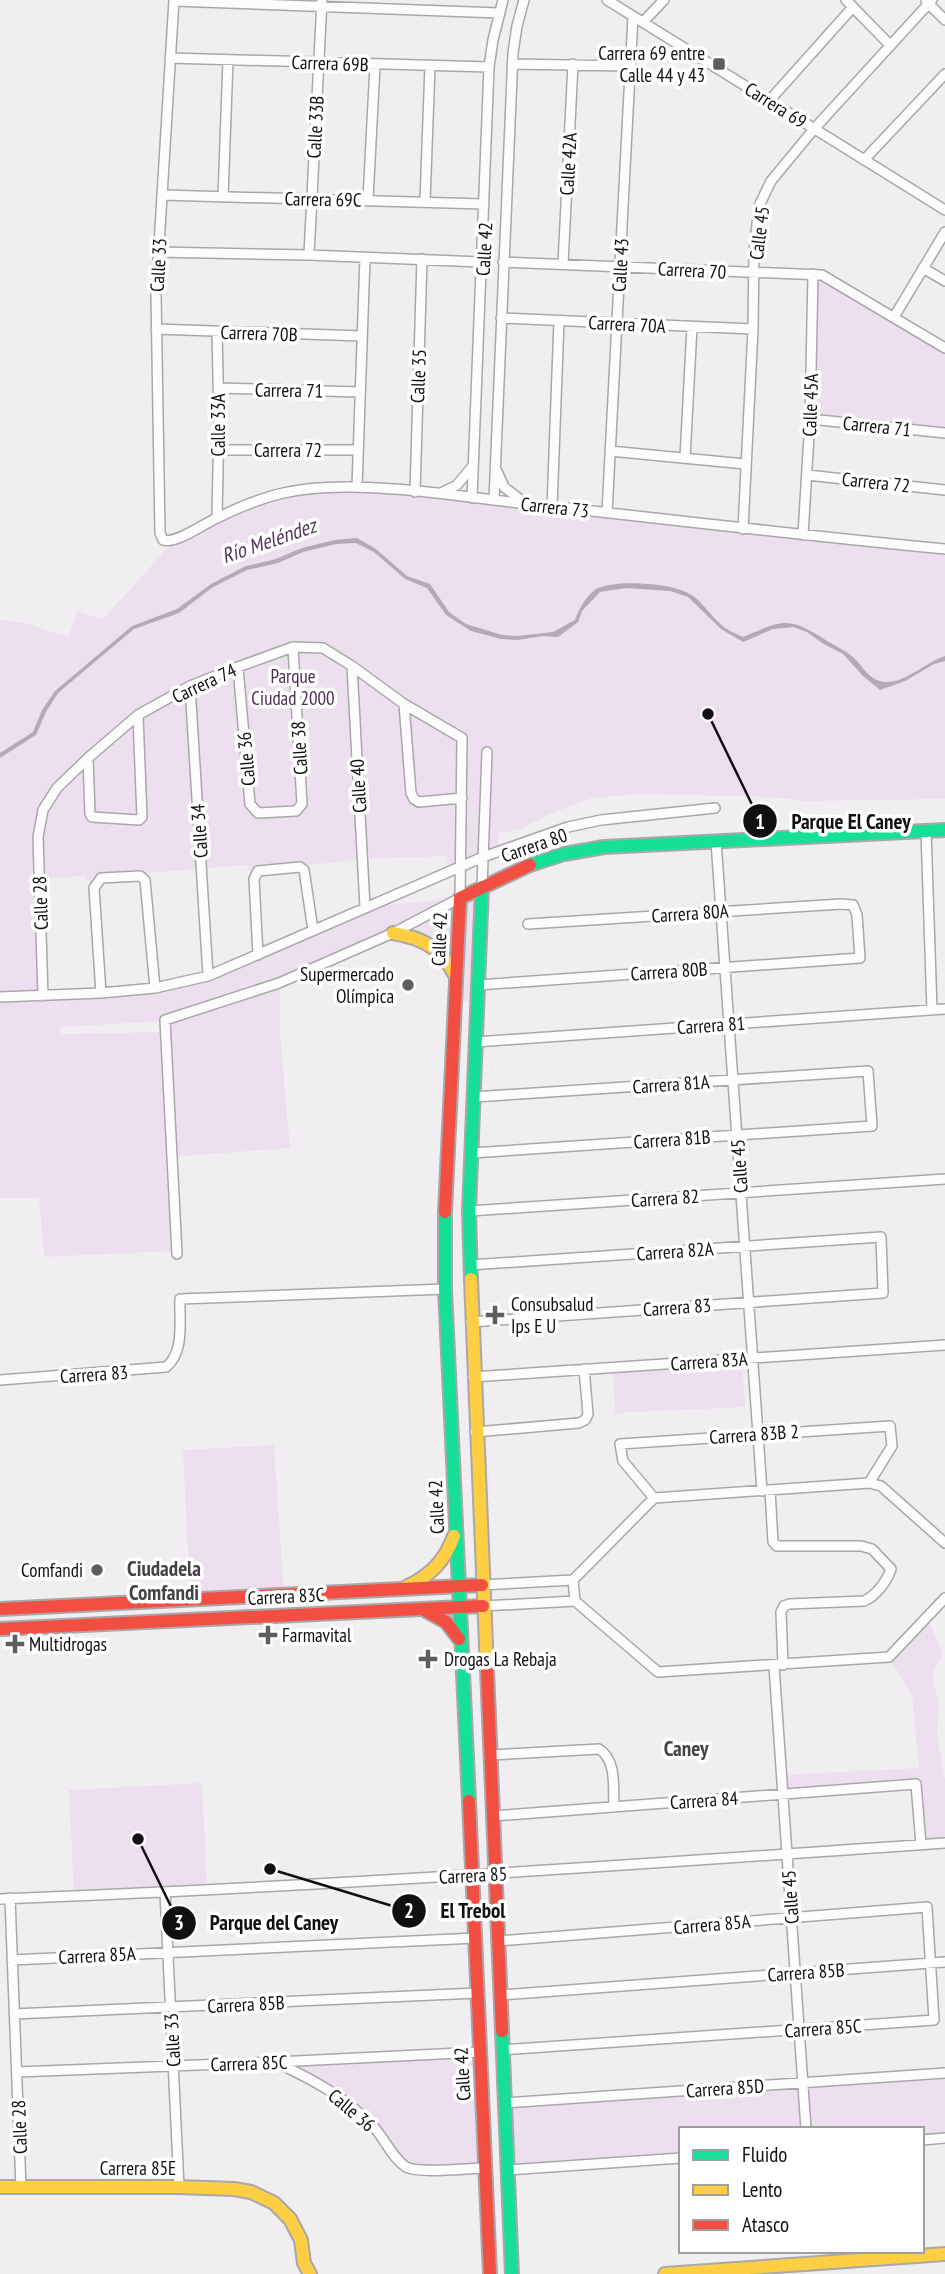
<svg xmlns="http://www.w3.org/2000/svg" width="945" height="2274" font-family="'PT Sans Narrow',sans-serif">
<rect width="100%" height="100%" fill="#f1eef2"/>
<path fill="#ece0ee" d="M813 274 945 348V433L810 419Z
M357 487 945 549V799L803 801 770 797 642 794 592 798 552 813 518 830 499 833V852L448 873 447 856 362 859 258 871H249L247 865 148 873 96 882H90L84 876 50 878 40 885 43 995 101 993 208 976 365 907 460 898 482 887 477 1002 456 1001 457 979 433 945 393 933 280 982V1034L290 1148 172 1157 165 1021 60 1027 62 1034 162 1032 173 1251 44 1257 39 1198H0V619L31 624 60 635 69 636 77 611 103 619 175 540 262 498Z
M742 1359 745 1407 615 1413 613 1367Z
M274 1445 284 1595 190 1600 183 1450Z
M927 1617 943 1653 932 1675 939 1704 937 1736 945 1780V1843L921 1845 916 1784 783 1794 781 1775 919 1768 912 1695 889 1657Z
M202 1783 207 1887 74 1894 69 1790Z
M480 2052 486 2168 405 2166 347 2103 276 2062Z
M945 2073V2138L922 2140V2129H681V2158L507 2170 505 2103Z"/>
<path fill="#b6a7b9" d="M357 538 376 549 407 576 430 584 449 612 466 624 502 635 518 636 553 632 575 620C578 610 587 595 596 589 615 579 670 583 688 593 702 600 711 617 724 627 729 631 737 634 743 637 781 621 787 615 824 639 834 646 847 650 856 660 865 670 870 680 885 682 906 683 926 662 945 656V661L934 664 905 681 880 690 863 676 843 654 822 643 807 632 793 627 773 629 743 642 721 629 688 597 670 591 626 588 600 592 582 611 578 622 558 637 542 636 518 640 501 639 471 631 446 615 427 588 405 579 374 552 356 543 336 544 303 552 278 563 247 570 213 587 179 613 134 629 58 693 46 712 36 735 0 758V753L33 732 42 710 55 691 132 626 177 609 211 584 246 566 276 559 302 548 335 540Z"/>
<g fill="none" stroke-linecap="round" stroke-linejoin="round">
<defs>
<path id="street" d="M174 0 156 294 160 533 163 540C176 544 202 525 215 519 265 494 298 486 353 487 415 488 477 499 538 505 674 520 809 536 945 549
M607 0 945 210
M846 0 890 45
M174 1 499 13
M926 1 945 20
M643 22 664 0
M170 58 489 67
M512 64 629 66
M769 101 853 7
M864 160 945 74
M162 195 484 204
M223 197 228 60
M368 199 375 65
M425 201 430 66
M157 252 309 255 481 262
M309 255 322 0
M503 262 822 275 945 348
M563 264 573 64
M923 268 945 281
M894 317 945 232
M501 318 753 329
M156 329 362 336
M218 388 360 392
M810 419 945 433
M219 450H358
M610 451 745 464
M685 458 692 327
M496 469 504 487 522 501
M807 475 945 490
M357 487 365 257
M415 492 422 259
M441 493 457 485 472 467
M472 498 489 67 493 40 503 0
M494 500 513 53 517 26 524 0
M552 507 559 321
M607 513 633 16
M217 518 219 421 217 331
M743 529 753 329 754 251 759 206 771 181 814 129 932 0
M803 535 810 419 813 274
M352 666 365 907
M238 667 250 804 258 813 296 811 302 804 293 647
M190 686 208 976
M404 704 411 793 414 799 419 802 462 798
M88 758 90 814 92 817 139 820 142 817 138 715
M926 831 932 1010
M716 841 762 1491
M482 887 487 752
M258 955 254 879 258 871 300 867 304 870 313 930
M478 985 860 958 857 915 853 905 841 904 528 924
M101 993 94 888 101 878 140 876 145 880 155 988
M43 996 38 837 43 810 57 788 88 758 138 715 190 686 238 667 293 647 323 648 352 666 404 704 462 738 460 898 393 933 279 983 165 1020 177 1254
M0 997 101 993 155 988 208 976 483 857 568 827 601 820 715 808
M476 1042 945 1009
M472 1153 872 1126 868 1071 474 1097
M469 1211 945 1179
M470 1265 881 1237 883 1293 471 1322
M473 1377 945 1345
M0 1380 166 1367C185 1352 179 1321 180 1299L445 1289
M475 1432 579 1423 585 1420 588 1414 584 1369
M770 1490 773 1542 777 1546H861L872 1549 891 1569C887 1581 876 1596 864 1601L789 1604 784 1606 781 1612 783 1665
M654 1498 623 1461 620 1444 890 1426 892 1446 869 1483
M482 1585 573 1580
M575 1601 573 1580 654 1498 869 1483 881 1486 945 1543
M483 1606 575 1601 658 1672 889 1657 945 1598
M774 1666 806 2129
M490 1755 599 1749C617 1760 613 1788 614 1807
M493 1816 916 1784 921 1845
M165 1893 179 2187
M10 1898 21 2188
M0 1899C315 1887 630 1865 945 1843
M498 1941 927 1907 934 2020 502 2050
M12 1960 476 1938
M500 1995 945 1962
M14 2014 477 1993
M277 2063C312 2079 345 2097 372 2125 384 2137 392 2158 406 2167 419 2174 469 2168 486 2168
M17 2072 276 2062 480 2052
M505 2103 945 2073
M922 2140 945 2138
M507 2170 681 2158"/>
<path id="fast" d="M530 865 564 854 604 847 945 830
M445 1212V1289L469 1801
M471 1279 469 1211 482 887
M502 2031 512 2274"/>
<path id="slow" d="M393 933C423 938 441 948 455 975
M471 1279 487 1669
M406 1587C430 1576 445 1561 454 1536
M0 2187H179L234 2189 251 2192 274 2203 290 2219 301 2240 304 2263 310 2274
M665 2274 945 2254"/>
<path id="jam" d="M445 1212 460 898 530 865
M0 1609 482 1585
M426 1611 446 1622 459 1639
M0 1629 483 1606
M487 1669 502 2031
M469 1801 490 2274"/>
</defs>
<use href="#street" stroke="#a9a7a9" stroke-width="12"/>
<use href="#fast" stroke="#a9a7a9" stroke-width="16"/>
<use href="#slow" stroke="#a9a7a9" stroke-width="16"/>
<use href="#jam" stroke="#a9a7a9" stroke-width="16"/>
<use href="#street" stroke="#fdfcfd" stroke-width="9"/>
<use href="#fast" stroke="#16e098" stroke-width="12"/>
<use href="#slow" stroke="#ffcf43" stroke-width="12"/>
<use href="#jam" stroke="#f24e42" stroke-width="12"/>
</g>
<g fill="#5f5d60" stroke="#fff" stroke-width="2.5">
<rect x="712" y="57" width="14" height="14" rx="3.5"/>
<circle cx="408" cy="985" r="7"/>
<path d="M491.5 1304.5h7v7h7v7h-7v7h-7v-7h-7v-7h7z"/>
<circle cx="97" cy="1570" r="7"/>
<path d="M264.5 1624.5h7v7h7v7h-7v7h-7v-7h-7v-7h7z"/>
<path d="M11.5 1633.5h7v7h7v7h-7v7h-7v-7h-7v-7h7z"/>
<path d="M424.5 1648.5h7v7h7v7h-7v7h-7v-7h-7v-7h7z"/>
</g>
<g text-anchor="middle" stroke-width="7" stroke-linejoin="round" paint-order="stroke">
<g font-size="19" fill="#110f11" stroke="#fff" text-anchor="start">
<text x="705" y="60" text-anchor="end">Carrera 69 entre<tspan x="705" dy="22">Calle 44 y 43</tspan></text>
<text x="394" y="981" text-anchor="end">Supermercado<tspan x="394" dy="22">Olímpica</tspan></text>
<text x="511" y="1311">Consubsalud<tspan x="511" dy="22">Ips E U</tspan></text>
<text x="83" y="1577" text-anchor="end">Comfandi</text>
<text x="282" y="1642">Farmavital</text>
<text x="29" y="1651">Multidrogas</text>
<text x="444" y="1666">Drogas La Rebaja</text>
</g>
<g font-size="19" fill="#110f11" stroke="#fff">
<text transform="translate(330 63) rotate(2)" y="7">Carrera 69B</text>
<text transform="translate(776 105) rotate(32)" y="7">Carrera 69</text>
<text transform="translate(315 127) rotate(-87)" y="7">Calle 33B</text>
<text transform="translate(568 164) rotate(-87)" y="7">Calle 42A</text>
<text transform="translate(323 199) rotate(1)" y="7">Carrera 69C</text>
<text transform="translate(759 233) rotate(-83)" y="7">Calle 45</text>
<text transform="translate(484 249) rotate(-87)" y="7">Calle 42</text>
<text transform="translate(158 265) rotate(-87)" y="7">Calle 33</text>
<text transform="translate(620 265) rotate(-87)" y="7">Calle 43</text>
<text transform="translate(692 270) rotate(3)" y="7">Carrera 70</text>
<text transform="translate(627 324) rotate(3)" y="7">Carrera 70A</text>
<text transform="translate(259 333) rotate(2)" y="7">Carrera 70B</text>
<text transform="translate(418 376) rotate(-88)" y="7">Calle 35</text>
<text transform="translate(289 390) rotate(1)" y="7">Carrera 71</text>
<text transform="translate(810 405) rotate(-88)" y="7">Calle 45A</text>
<text transform="translate(218 425) rotate(-90)" y="7">Calle 33A</text>
<text transform="translate(877 426) rotate(6)" y="7">Carrera 71</text>
<text x="288" y="457">Carrera 72</text>
<text transform="translate(876 482) rotate(6)" y="7">Carrera 72</text>
<text transform="translate(555 507) rotate(6)" y="7">Carrera 73</text>
<text transform="translate(204 683) rotate(-25)" y="7">Carrera 74</text>
<text transform="translate(299 748) rotate(-93)" y="7">Calle 38</text>
<text transform="translate(246 759) rotate(-95)" y="7">Calle 36</text>
<text transform="translate(358 786) rotate(-93)" y="7">Calle 40</text>
<text transform="translate(199 831) rotate(-94)" y="7">Calle 34</text>
<text transform="translate(534 845) rotate(-19)" y="7">Carrera 80</text>
<text transform="translate(40 903) rotate(-92)" y="7">Calle 28</text>
<text transform="translate(690 913) rotate(-4)" y="7">Carrera 80A</text>
<text transform="translate(439 939) rotate(-88)" y="7">Calle 42</text>
<text transform="translate(669 971) rotate(-4)" y="7">Carrera 80B</text>
<text transform="translate(711 1025) rotate(-4)" y="7">Carrera 81</text>
<text transform="translate(671 1084) rotate(-4)" y="7">Carrera 81A</text>
<text transform="translate(672 1139) rotate(-4)" y="7">Carrera 81B</text>
<text transform="translate(739 1166) rotate(-94)" y="7">Calle 45</text>
<text transform="translate(665 1198) rotate(-4)" y="7">Carrera 82</text>
<text transform="translate(675 1251) rotate(-4)" y="7">Carrera 82A</text>
<text transform="translate(677 1307) rotate(-4)" y="7">Carrera 83</text>
<text transform="translate(709 1361) rotate(-4)" y="7">Carrera 83A</text>
<text transform="translate(94 1374) rotate(-4)" y="7">Carrera 83</text>
<text transform="translate(754 1434) rotate(-4)" y="7">Carrera 83B 2</text>
<text transform="translate(436 1507) rotate(-92)" y="7">Calle 42</text>
<text transform="translate(286 1596) rotate(-3)" y="7">Carrera 83C</text>
<text transform="translate(704 1800) rotate(-4)" y="7">Carrera 84</text>
<text transform="translate(473 1875) rotate(-3)" y="7">Carrera 85</text>
<text transform="translate(790 1897) rotate(-94)" y="7">Calle 45</text>
<text transform="translate(712 1924) rotate(-5)" y="7">Carrera 85A</text>
<text transform="translate(97 1955) rotate(-3)" y="7">Carrera 85A</text>
<text transform="translate(806 1972) rotate(-4)" y="7">Carrera 85B</text>
<text transform="translate(246 2004) rotate(-3)" y="7">Carrera 85B</text>
<text transform="translate(823 2028) rotate(-4)" y="7">Carrera 85C</text>
<text transform="translate(172 2040) rotate(-93)" y="7">Calle 33</text>
<text transform="translate(249 2063) rotate(-2)" y="7">Carrera 85C</text>
<text transform="translate(462 2074) rotate(-93)" y="7">Calle 42</text>
<text transform="translate(725 2088) rotate(-4)" y="7">Carrera 85D</text>
<text transform="translate(352 2110) rotate(40)" y="7">Calle 36</text>
<text transform="translate(19 2127) rotate(-92)" y="7">Calle 28</text>
<text x="138" y="2175">Carrera 85E</text>
</g>
<g font-size="19" fill="#4c2d52" stroke="#fff">
<text x="293" y="683">Parque<tspan x="293" dy="22">Ciudad 2000</tspan></text>
</g>
<g font-size="21" font-style="italic" fill="#56365b" stroke="#fff">
<text transform="translate(269 541) rotate(-19)" y="7">Río Meléndez</text>
</g>
<g font-size="21" font-weight="bold" fill="#454146" stroke="#fff">
<text x="164" y="1576">Ciudadela<tspan x="164" dy="24">Comfandi</tspan></text>
<text x="686" y="1756">Caney</text>
</g>
</g>
<path fill="none" stroke="#110f11" stroke-width="2.5" d="M708 714L760 821M270 1869L409 1911M138 1839L179 1923"/>
<g fill="#110f11" stroke="#fff" stroke-width="2.5">
<circle cx="708" cy="714" r="7"/>
<circle cx="270" cy="1869" r="7"/>
<circle cx="138" cy="1839" r="7"/>
<circle cx="760" cy="821" r="18"/>
<circle cx="409" cy="1911" r="18"/>
<circle cx="179" cy="1923" r="18"/>
</g>
<g font-size="21" text-anchor="middle" font-weight="bold" fill="#fff">
<text x="760" y="829">1</text>
<text x="409" y="1918">2</text>
<text x="179" y="1930">3</text>
</g>
<g font-size="21" text-anchor="middle" font-weight="bold" fill="#110f11" stroke="#fff" stroke-width="7" stroke-linejoin="round" paint-order="stroke">
<text x="851" y="829">Parque El Caney</text>
<text x="473" y="1918">El Trebol</text>
<text x="274" y="1930">Parque del Caney</text>
</g>
<rect x="679" y="2127" width="245" height="126" fill="#ffffff" stroke="#a09fa0" stroke-width="2"/>
<rect x="693" y="2150" width="35" height="10" fill="#16e098" stroke="#a09fa0" stroke-width="2"/>
<text x="742" y="2162" font-size="21" fill="#110f11">Fluido</text>
<rect x="693" y="2185" width="35" height="10" fill="#ffcf43" stroke="#a09fa0" stroke-width="2"/>
<text x="742" y="2197" font-size="21" fill="#110f11">Lento</text>
<rect x="693" y="2220" width="35" height="10" fill="#f24e42" stroke="#a09fa0" stroke-width="2"/>
<text x="742" y="2232" font-size="21" fill="#110f11">Atasco</text>
</svg>
